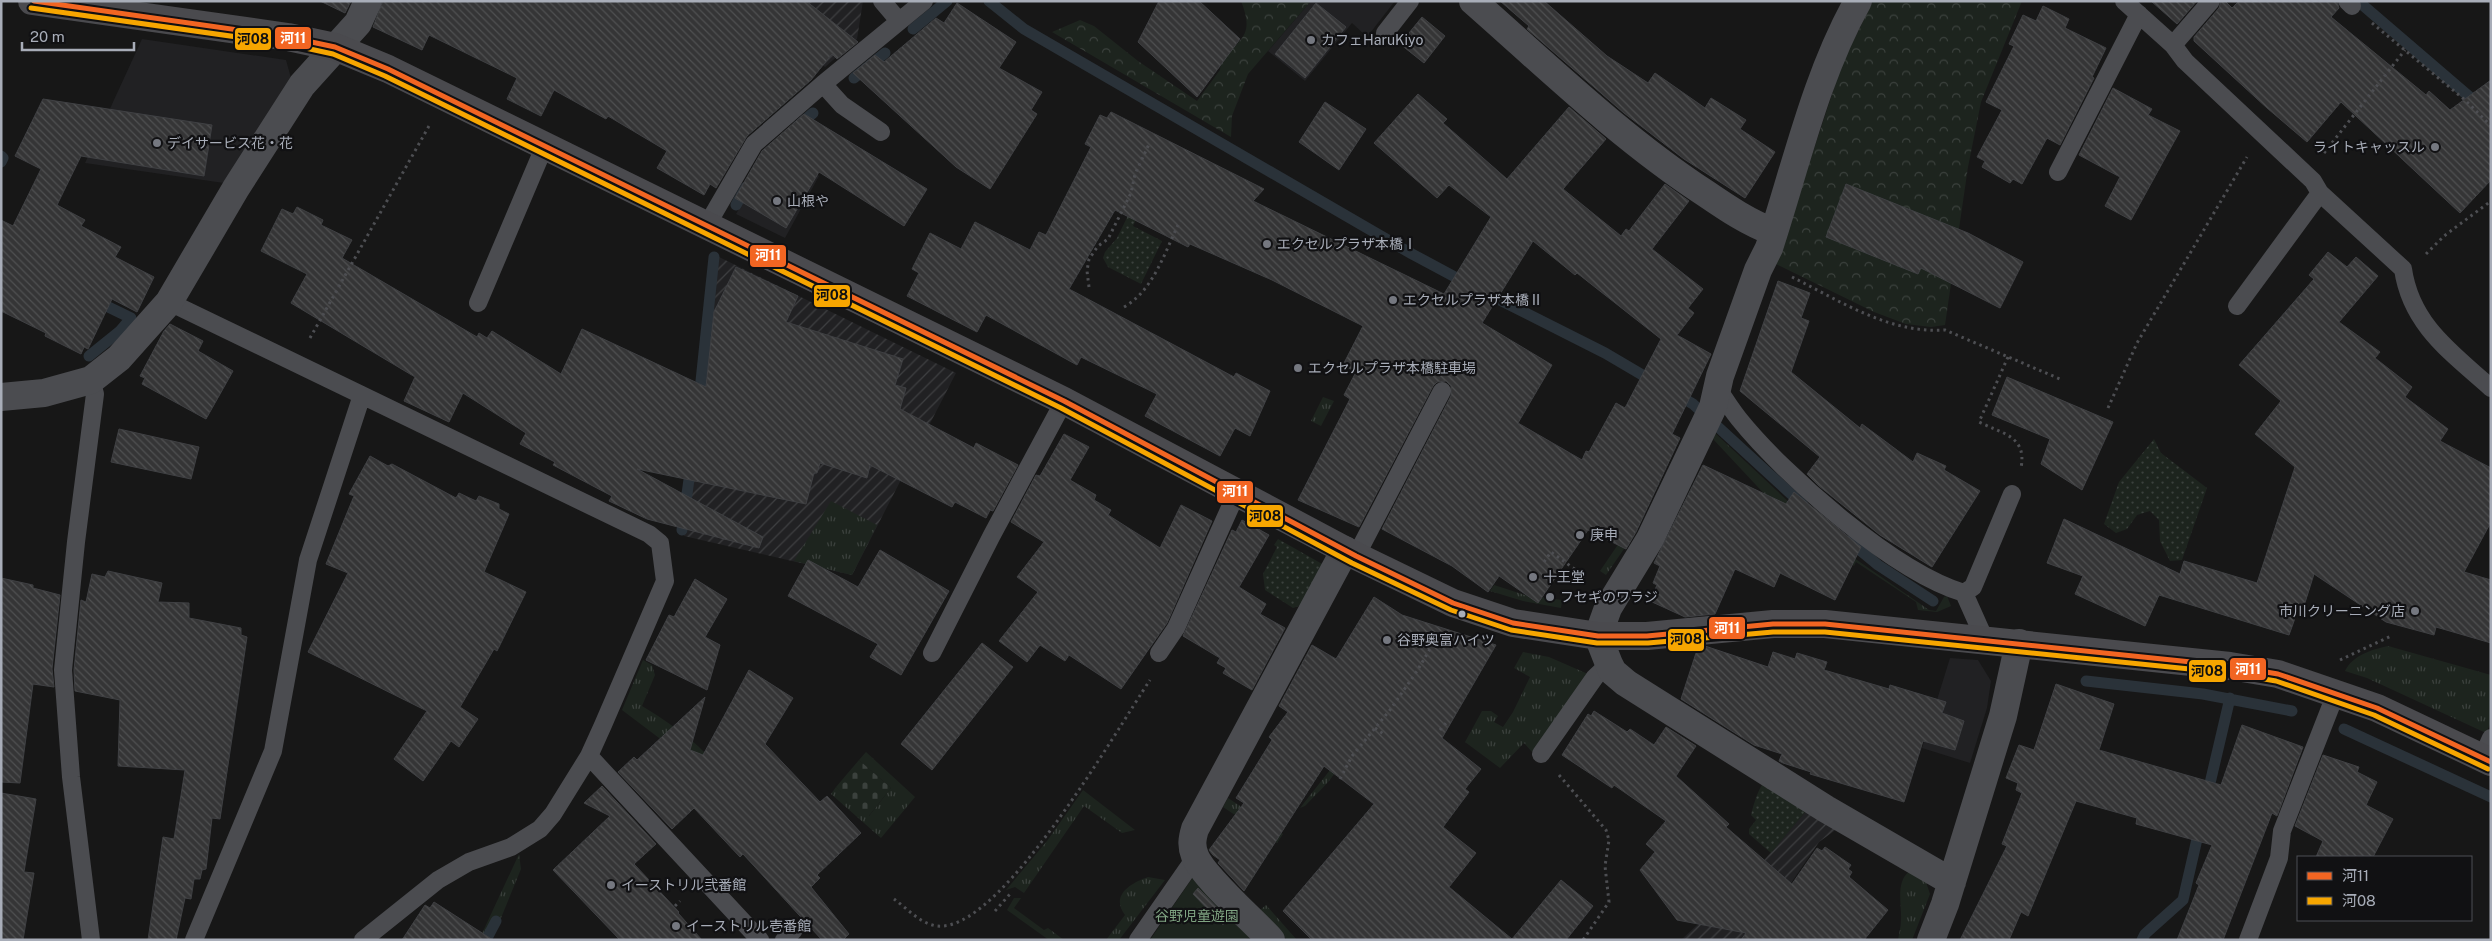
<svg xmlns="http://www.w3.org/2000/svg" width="2492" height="941" font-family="'Public Sans','Noto Sans JP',sans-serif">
<defs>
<pattern id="industrial-furrows" width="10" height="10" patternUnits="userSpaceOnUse" patternTransform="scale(1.25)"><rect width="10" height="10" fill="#212123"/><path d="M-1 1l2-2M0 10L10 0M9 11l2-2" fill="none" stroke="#3e3f41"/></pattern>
<pattern id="grass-tufts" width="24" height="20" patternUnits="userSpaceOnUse" patternTransform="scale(1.25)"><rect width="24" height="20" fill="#1d241e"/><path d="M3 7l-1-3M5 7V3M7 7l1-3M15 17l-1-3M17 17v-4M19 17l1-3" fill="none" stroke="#3b413d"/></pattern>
<pattern id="forest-crowns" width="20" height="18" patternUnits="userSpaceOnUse" patternTransform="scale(1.25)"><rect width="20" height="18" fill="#1d241e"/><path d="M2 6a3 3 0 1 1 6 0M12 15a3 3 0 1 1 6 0" fill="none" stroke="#3b413d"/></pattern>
<pattern id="cemetery-stones" width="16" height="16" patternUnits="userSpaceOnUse" patternTransform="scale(1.25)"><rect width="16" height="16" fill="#1d241e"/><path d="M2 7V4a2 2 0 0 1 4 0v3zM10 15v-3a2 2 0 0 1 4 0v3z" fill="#3b413d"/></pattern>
<pattern id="garden-dots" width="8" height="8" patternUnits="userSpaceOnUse" patternTransform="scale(1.25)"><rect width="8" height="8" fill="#1d241e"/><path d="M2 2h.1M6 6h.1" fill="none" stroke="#3b413d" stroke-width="1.8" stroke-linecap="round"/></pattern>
<pattern id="building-back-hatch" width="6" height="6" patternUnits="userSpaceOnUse" patternTransform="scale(1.25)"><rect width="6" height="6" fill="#353536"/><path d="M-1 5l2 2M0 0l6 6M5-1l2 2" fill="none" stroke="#4f5051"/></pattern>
</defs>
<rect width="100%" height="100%" fill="#171717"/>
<path fill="#212123" d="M1311 1H1395L1367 37 1352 23 1305 81 1268 51Z
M142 39 286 60 291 78 224 183 85 163Z
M777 149 819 176 785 238 736 214 769 157Z
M1950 658 1978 660 1991 681 1987 708 1970 763 1922 748Z"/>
<path fill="url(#industrial-furrows)" d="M775 1H863L857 39 825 67 765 21Z
M717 256 956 373 852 575 684 536 700 432Z
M1806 811 1837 829 1819 842 1782 896 1804 940H1681L1754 872Z"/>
<path fill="url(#grass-tufts)" d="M1323 397 1334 401 1321 426 1311 421Z
M1715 433 1807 519 1857 560 1929 610 1936 611 1944 597 1947 596 1951 606 1937 612 1918 610 1916 602 1856 562 1854 566 1770 500 1713 439Z
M831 501 877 525 852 575 794 561Z
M1619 543 1626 546 1606 575 1600 571Z
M1494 585 1525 595 1562 600 1561 608 1523 601 1490 591Z
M2388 646 2491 675V722L2486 733 2367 678 2345 671C2353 655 2371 650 2388 646Z
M1523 652 1549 657 1588 674 1532 752 1524 743 1500 768 1465 742 1482 711H1491L1498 716 1494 722 1503 727 1513 712 1530 677 1514 668Z
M643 660 652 665 655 675 642 706C662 718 689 736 705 753 714 764 721 778 728 790L622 710Z
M1345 751C1339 775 1321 789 1305 806L1300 808Z
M866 752 915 797 881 838 831 794 836 787 869 816 891 788 859 760Z
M1083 790 1135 830 1122 833 1084 806 1024 893 1015 887 1006 890 1047 841Z
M1228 798 1283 834 1277 843 1223 807Z
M519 854 521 869 492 940H490L501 920 494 917 482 940H479Z
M1910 871 1925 879 1930 894 1912 940H1898C1899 933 1901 927 1901 920 1902 905 1895 881 1910 871Z
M1148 877 1165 880 1119 940H1106L1125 915C1110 895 1131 883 1148 877Z
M1014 898H1021L1014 908 1044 930 1048 928 1064 940H1049L1007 910Z
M1266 905 1297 940H1287L1260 910Z"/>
<path fill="url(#forest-crowns)" d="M1241 1H1311L1248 74 1232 116 1231 137 1052 32 1080 20 1094 26 1138 61 1197 101 1220 70 1221 60C1243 38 1254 34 1241 1Z
M1873 1H2022L1981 102 1968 167 1945 325 1931 327 1906 324 1874 312 1776 264 1842 64Z"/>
<path fill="url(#cemetery-stones)" d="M859 760 891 788 868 817 836 787Z"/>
<path fill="#1d241e" d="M1193 877 1251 937 1243 940H1150Z"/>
<path fill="url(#garden-dots)" d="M1137 197 1145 201 1133 226 1162 241 1141 284 1108 267 1103 258 1105 252 1117 238Z
M2154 439 2161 453 2207 488 2182 560 2170 561 2160 541 2159 520 2150 511 2137 515 2127 529 2116 533 2104 524 2119 482Z
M1278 539 1324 565 1302 605 1293 608 1265 590 1263 574 1277 547 1274 545Z
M1763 783 1806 811 1771 853 1749 834V829L1756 820 1751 815C1754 803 1757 793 1763 783Z"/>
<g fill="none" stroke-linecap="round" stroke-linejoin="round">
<path stroke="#2a3239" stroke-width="11" d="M989 1 1024 29 1412 254 1468 284
M2358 1 2479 105
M913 29 947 1
M854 78 885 53
M798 126 813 113
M1 156 3 158 1 162
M736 205 746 187
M1484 292 1605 353 1656 383
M89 356 120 331 131 318 94 300
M1676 394 1693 404 1803 505
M699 400 714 257
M682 530 691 465
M1849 541 1878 565 1933 601
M2086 681 2203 694 2292 711
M2344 729 2491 797
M2207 796 2230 698
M486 940 496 921
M2142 940 2145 934 2183 900 2200 826"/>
</g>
<path fill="url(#building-back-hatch)" stroke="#3f4043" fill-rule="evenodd" d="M320 1H351L345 13Z
M383 1H806L858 42 837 59 832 54 811 80 747 136 716 188 710 184 704 195 657 168 667 151 608 116 606 119 554 90 541 116 507 99 517 78 429 35 422 50 373 27Z
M1159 1H1199L1240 39 1197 97 1138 42Z
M1500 1H1544L1607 56 1648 83 1655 73 1705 108 1711 98 1746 120 1740 129 1775 152 1745 198 1684 159 1624 113 1527 29 1529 26Z
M2151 1H2197L2177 24Z
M2221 1H2225L2232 8 2239 1H2337L2339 8 2331 17 2426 95 2429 91 2450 110 2491 80V180L2460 213 2341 102 2307 142 2267 108 2194 41V37L2219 8Z
M957 3 1016 42 999 68 1042 92 1031 110 1037 114 990 189 956 167 853 73 875 55 884 62 936 18 944 23Z
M1316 3 1346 27 1305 78 1275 54Z
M2043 6 2069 19 2065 28 2106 48 2092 77 2094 78 2060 145 2047 138 2022 184 2013 179 2010 183 1982 167 1985 161 1977 157 2002 110 1986 102 2014 46 2009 44 2023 15 2036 21Z
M1422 17 1445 36 1424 63 1400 44Z
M2113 88 2152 109 2148 115 2180 131 2131 220 2105 206 2120 177 2079 155Z
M1418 94 1447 119 1443 123 1507 179 1569 107 1606 139 1563 189 1621 236 1626 229 1629 231 1665 184 1689 201 1652 249 1703 289 1688 308 1694 313 1677 335 1711 354 1672 434 1680 438 1636 532 1626 549 1588 530 1538 603 1499 576 1488 592 1452 566 1382 529 1451 396V386L1446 381 1437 382 1433 386 1359 527 1298 500 1350 399 1344 395 1356 372 1343 365 1363 326 1272 280 1190 244 1188 247 1115 210 1069 289 1234 377 1236 373 1270 391 1250 436 1235 428 1220 456 1145 416 1157 394 1081 357 1077 365 986 315 977 332 907 296 919 273 912 269 930 233 961 249 975 222 1030 250 1039 232 1046 235 1091 147 1085 144 1100 115 1107 118 1111 112 1264 189 1253 201 1444 294 1491 217 1449 185 1437 198 1374 143ZM1533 241 1575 275 1577 273 1661 339 1625 408 1616 403 1589 452 1586 451 1582 460 1518 423 1552 365 1482 323Z
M43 99 212 125 204 176 81 156 57 205 85 220 81 226 121 247 115 257 154 277 137 312 112 299 88 349 84 347 81 354 45 336 46 333 1 311V220L13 226 41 169 15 156Z
M1325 102 1366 129 1339 170 1299 142Z
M804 114 927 189 904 226 819 172 786 228 735 198 762 151Z
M1846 184 1968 233 2023 262 2000 308 1921 268 1918 274 1826 237Z
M297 207 323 220 321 225 352 240 342 258 477 337 479 333 487 338 492 331 561 374 582 329 706 387 714 312 736 267 798 296 786 322 903 359 895 385 906 388 900 409 974 448 976 443 1018 465 993 511 990 510 986 518 955 502 952 507 870 465 867 478 820 463 817 473H814L806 504 637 469 763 537 759 548 647 519 609 501 612 496 553 465 555 462 520 444 526 433 463 393 449 422 404 401 415 377 291 303 307 274 261 251 282 209 293 214Z
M2328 252 2347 267 2356 257 2378 276 2339 322 2380 352 2375 358 2412 387 2405 397 2448 429 2440 441 2491 468V522L2464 572 2491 580V643L2436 627 2434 635 2386 622 2314 574 2303 609 2299 607 2289 635 2159 595 2145 626 2075 594 2083 576 2047 563 2064 519 2180 574 2184 561 2257 583 2295 467 2255 434 2281 401 2239 365 2314 279 2309 275Z
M1778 281 1810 293 1801 318 1809 321 1791 372 1860 428 1862 424 1913 462 1917 453 1946 466 1944 470 1980 491 1932 567 1880 535 1819 486 1807 474 1820 457 1740 391Z
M170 324 203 341 198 351 233 371 206 419 142 384 145 378 140 376 164 331Z
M2007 377 2113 422 2082 490 2041 464 2050 439 1992 415Z
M119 429 199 447 191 479 111 462Z
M1064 434 1089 447 1070 480 1096 495 1094 500 1111 510 1108 515 1160 548 1181 505 1212 521 1167 623 1121 689 1069 655 1065 661 1040 645 1027 662 999 641 1038 592 1017 577 1044 542 1011 522 1036 475 1040 476Z
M370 456 388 466 392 464 456 498 459 493 476 501 479 496 499 504V509L509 514 484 572 526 592 497 651 494 649 460 707 478 719 459 747 451 741 423 781 394 759 427 711 308 652 348 573 326 564 354 496 349 494Z
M1703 465 1786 504 1794 492 1861 547 1835 600 1780 573 1774 587 1735 569 1715 614 1685 617 1650 601 1657 585 1653 583 1660 566 1654 563Z
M1242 520 1269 535 1239 587 1266 604 1260 614 1285 628 1252 690 1223 673 1226 668 1217 663 1220 658 1183 636 1232 530 1236 532Z
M880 550 949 591 901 675 870 657 878 644 788 596 808 560 858 587Z
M108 571 162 583 158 602 189 603V618L241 628V635L247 637 220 819 212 818 206 869 202 870 200 879H194L191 899 185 898 176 940H148L163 837 174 839 185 770 118 766 120 700 75 691 74 670 81 600 86 602 92 574 105 577Z
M1 578 33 585V588L60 595 52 669 54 687 33 684 20 783 1 782Z
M695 579 727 599 705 637 720 645 707 690 646 660 669 615 674 617Z
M1374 597 1402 615 1496 645 1442 738 1481 769 1465 789 1469 792 1443 827 1476 853 1449 887 1512 939 1561 880 1593 906 1566 940H1312L1283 911 1374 804 1324 766 1244 891 1220 865 1218 863 1220 860 1213 855 1209 850 1244 803 1236 798 1272 740 1269 737 1288 712 1279 706 1312 645 1336 659Z
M982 643 1013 667 932 770 901 744Z
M1705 646 1768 667 1773 652 1795 659 1797 653 1827 662 1824 670 1889 689 1890 685 1946 702 1942 713 1964 721 1955 750 1923 741 1904 802 1810 774 1811 772 1783 763 1779 761 1782 754 1754 745 1681 699 1698 647Z
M749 670 793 698 765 744 820 802 827 796 861 833 817 875 820 878 811 887 849 934 843 940H822L743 854 740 857 694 808 672 829 618 772 634 757 637 760 705 697 690 750 703 755Z
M2056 684 2114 704 2099 750 2221 785 2242 725 2303 747 2277 816 2272 813 2223 940H2177L2199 885 2196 883 2212 845 2136 824 2137 818 2076 801 2028 916 2021 912 2009 940H1960L2007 846 2002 844 2022 793 2016 790 2018 783 2006 778 2019 745 2034 750Z
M1594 711 1627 732 1630 729 1654 745 1666 727 1696 746 1676 776 1729 824 1726 827 1792 884 1817 848 1822 851 1825 847 1851 865 1848 869 1852 872 1849 877 1888 910 1864 940H1741L1746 933 1677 920 1640 870 1655 852 1646 844 1666 821 1614 785 1612 788 1562 755 1588 714 1591 716Z
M2323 755 2359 767 2357 772 2377 782 2366 805 2393 819 2373 857H2316L2323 841 2295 826Z
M602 786 656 844 634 864 679 912 678 913 702 940H620L553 870 610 816 584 803Z
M1 793 36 799 24 872 34 873 23 940H1Z
M1198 888 1227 918 1223 925 1193 894Z
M434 902 493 940H402L425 905 430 908Z"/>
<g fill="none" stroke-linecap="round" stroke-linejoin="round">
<path stroke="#4d4e52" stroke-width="3" stroke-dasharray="2.5 4" stroke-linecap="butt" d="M2372 23 2465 100 2491 126
M2324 153 2405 50
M2426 254 2444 236 2491 201
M1792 277C1840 301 1890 334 1945 330L2060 379
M1089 287 1087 271 1089 259 1098 246 1108 239 1131 193 1135 174 1150 142
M1124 307C1154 290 1165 251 1180 221
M310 338 429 126
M2008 357 1979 422C2003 434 2027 436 2021 468
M2108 408 2137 343 2247 157
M1544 562 1551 552 1587 578
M2340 660 2391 636
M1375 728 1385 735
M1440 730 1446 723
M1559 775 1606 830 1609 840 1605 866 1609 902 1583 940
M1340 779 1352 756 1390 710 1417 671 1439 634
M894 899C908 909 924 928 943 926 1006 922 1114 734 1150 680
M675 906 680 901
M995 911 1010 894"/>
<path stroke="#4b4c50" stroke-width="18" d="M882 1 899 21
M2124 1 2173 45 2185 61 2313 181 2320 193 2403 269C2411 325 2452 353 2491 388
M2347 1 2352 6
M1385 33 1410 1
M2173 45 2211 1
M823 84 842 105 881 132
M2058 172 2139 14
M707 225 754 144 823 84 924 1
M169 302 649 534 660 543 665 581 603 725 589 756 553 814 540 829 511 847 469 862 438 880 363 940
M478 303 545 145
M2237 306 2320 193
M1717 387C1724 398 1731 409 1739 419 1785 476 1894 572 1964 593L1985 640
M1356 556 1442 391
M1964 593 1973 587 2012 494
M932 653 992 535 1064 401
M1159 653 1176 628 1237 492
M1541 754 1595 677 1609 664
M589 756 760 940
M2482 758 2491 738
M91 940 71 777 63 670 76 542 95 394 91 380
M194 940 273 751 308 560 362 395
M784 940 794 930
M1138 940 1195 858
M2248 940 2279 858 2282 831 2336 693"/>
<path stroke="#4b4c50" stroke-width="28" d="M1473 1C1548 67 1621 138 1705 193 1727 208 1749 223 1774 232
M1858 1C1815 78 1796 166 1769 248L1758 270 1720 376 1713 407 1650 539 1608 608 1598 636 1609 664 1613 672 1626 683 1826 809 1952 882
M1 397 44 393 91 380 119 358 169 302 236 188 302 85 358 23 368 1
M1271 940C1254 921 1203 877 1195 856 1191 846 1192 839 1195 829L1345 550
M1931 940 1945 904 2003 716 2019 643"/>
<path stroke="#4a4a4e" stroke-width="28" d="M32 1 288 37 335 47 388 69 1064 401 1356 556 1453 603 1513 623 1598 636H1647L1773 624H1825L2230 666 2278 674 2377 708 2491 762"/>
<defs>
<path id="bus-1" d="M34 1 288 37 335 47 388 69 1064 401 1356 556 1453 603 1513 623 1598 636H1647L1773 624H1825L2230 666 2278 674 2377 708 2491 762"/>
<path id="bus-2" d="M31 8 287 44 333 54 385 76 1061 408 1352 563 1451 610 1511 630 1597 643H1648L1773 632H1825L2229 673 2276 681 2374 715 2488 769"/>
</defs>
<use href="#bus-1" stroke="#111113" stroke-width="9"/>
<use href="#bus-2" stroke="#111113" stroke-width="9"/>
<use href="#bus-1" stroke="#f26522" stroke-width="5"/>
<use href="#bus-2" stroke="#f7a600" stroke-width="5"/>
</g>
<g fill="#757880" stroke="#111113" stroke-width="2">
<circle cx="1311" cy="40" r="5"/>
<circle cx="157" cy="143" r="5"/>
<circle cx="2435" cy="147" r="5"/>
<circle cx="777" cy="201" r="5"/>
<circle cx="1267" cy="244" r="5"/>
<circle cx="1393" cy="300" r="5"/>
<circle cx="1298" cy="368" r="5"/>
<circle cx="1580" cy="535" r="5"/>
<circle cx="1533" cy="577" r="5"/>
<circle cx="1550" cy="597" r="5"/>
<circle cx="2415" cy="611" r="5"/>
<circle cx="1387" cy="640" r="5"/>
<circle cx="611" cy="885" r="5"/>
<circle cx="676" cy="926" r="5"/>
</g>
<circle fill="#a8adb8" stroke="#111113" stroke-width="2" cx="1462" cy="614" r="4.5"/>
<g text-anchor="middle" stroke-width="4.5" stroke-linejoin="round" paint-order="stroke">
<g font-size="14" fill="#a8adb8" stroke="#111113" text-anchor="start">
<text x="1321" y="45">カフェHaruKiyo</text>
<text x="167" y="148">デイサービス花・花</text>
<text x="2425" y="152" text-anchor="end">ライトキャッスル</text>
<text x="787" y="206">山根や</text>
<text x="1277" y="249">エクセルプラザ本橋Ⅰ</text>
<text x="1403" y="305">エクセルプラザ本橋Ⅱ</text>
<text x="1308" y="373">エクセルプラザ本橋駐車場</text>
<text x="1590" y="540">庚申</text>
<text x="1543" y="582">十王堂</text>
<text x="1560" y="602">フセギのワラジ</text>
<text x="2405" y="616" text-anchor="end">市川クリーニング店</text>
<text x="1397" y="645">谷野奥富ハイツ</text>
<text x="621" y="890">イーストリル弐番館</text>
<text x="686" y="931">イーストリル壱番館</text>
</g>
<g font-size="14" fill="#7fa381" stroke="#111113">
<text x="1197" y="921">谷野児童遊園</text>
</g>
</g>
<g stroke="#111113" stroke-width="2">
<rect x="274" y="26" width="38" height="24" rx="5" fill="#f26522"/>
<rect x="234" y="27" width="38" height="24" rx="5" fill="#f7a600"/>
<rect x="749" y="244" width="38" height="24" rx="5" fill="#f26522"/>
<rect x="813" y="284" width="38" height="24" rx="5" fill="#f7a600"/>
<rect x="1216" y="480" width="38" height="24" rx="5" fill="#f26522"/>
<rect x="1246" y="504" width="38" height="24" rx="5" fill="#f7a600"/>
<rect x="1708" y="616" width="38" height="24" rx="5" fill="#f26522"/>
<rect x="1667" y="628" width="38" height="24" rx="5" fill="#f7a600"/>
<rect x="2229" y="657" width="38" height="24" rx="5" fill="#f26522"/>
<rect x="2188" y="659" width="39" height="24" rx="5" fill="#f7a600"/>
</g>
<g font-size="14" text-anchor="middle" font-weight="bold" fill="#fff">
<text x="293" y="43">河11</text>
<text x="768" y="260">河11</text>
<text x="1235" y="496">河11</text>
<text x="1727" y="633">河11</text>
<text x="2248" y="674">河11</text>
</g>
<g font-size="14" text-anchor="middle" font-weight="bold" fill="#111">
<text x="253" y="44">河08</text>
<text x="832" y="300">河08</text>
<text x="1265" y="521">河08</text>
<text x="1686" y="644">河08</text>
<text x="2207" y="676">河08</text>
</g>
<rect width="2492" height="941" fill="none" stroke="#a8adb8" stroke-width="5"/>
<rect x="2297" y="856" width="175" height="65" fill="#111113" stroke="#4d4f55"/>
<rect x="2307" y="872" width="25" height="8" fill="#f26522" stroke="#4d4f55"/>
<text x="2342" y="881" font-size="15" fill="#a8adb8">河11</text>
<rect x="2307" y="897" width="25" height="8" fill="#f7a600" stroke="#4d4f55"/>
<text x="2342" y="906" font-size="15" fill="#a8adb8">河08</text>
<path d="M22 42v8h112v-8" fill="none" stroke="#a8adb8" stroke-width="2.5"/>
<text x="30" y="42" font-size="15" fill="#a8adb8" stroke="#111113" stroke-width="4" paint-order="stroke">20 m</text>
</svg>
